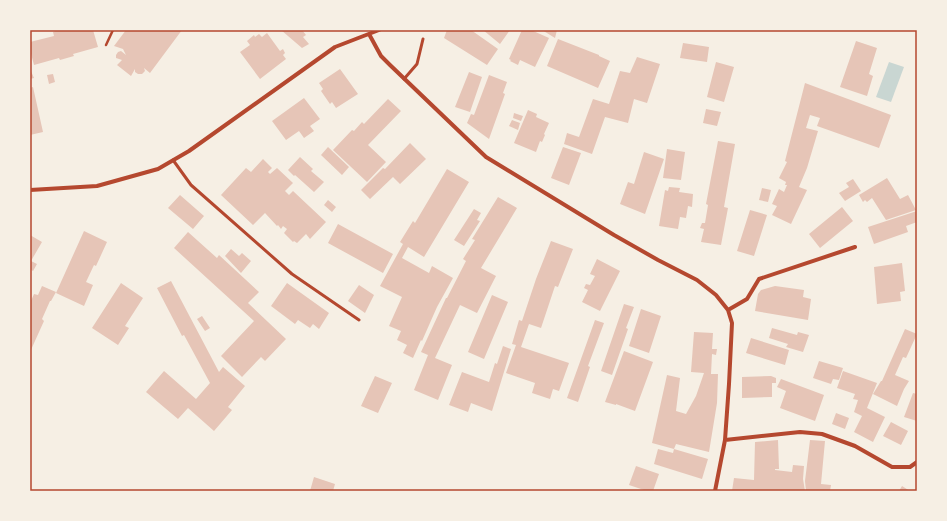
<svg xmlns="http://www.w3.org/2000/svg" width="947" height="521" font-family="'DM Sans',sans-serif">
<rect width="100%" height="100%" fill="#f6efe4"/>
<path fill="#c9d6d2" d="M889 62 904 67 891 102 876 97Z"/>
<path fill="#e6c5b7" d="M58 30H68L69 31 93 30 98 47 73 54 74 56 60 60 59 58 34 65 30 50V42L54 36 53 32Z
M126 30H182L150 73 144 68 145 71 142 74H138L135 72V69L131 76 117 65 122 60 116 58V55L118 52 121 51 126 55 123 49 114 46Z
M281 30H302L306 35 303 37 309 44 302 48Z
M447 30H471L498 49 487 65 444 38Z
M483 30H510L500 44Z
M522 30H531L549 38 535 67 520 60 518 65 510 61 511 60 509 59Z
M542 30H557L555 38Z
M267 33 280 51 283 49 285 53 283 55 286 59 260 79 240 52 250 45 247 41 254 35 255 37 259 34 262 37Z
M558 39 599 55V56L610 61 598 88 547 66Z
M856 41 877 48 869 74 873 76 867 96 840 87Z
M683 43 709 47 707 62 680 58Z
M637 57 660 64 647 103 634 99 628 123 605 117 592 154 564 144 567 133 579 137 593 99 609 104 620 71 630 73Z
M716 62 734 67 724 102 707 97Z
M30 69 34 78 30 79Z
M340 69 358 94 336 108 332 102 330 104 321 91 323 89 319 83Z
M469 72 482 77 470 112 455 107Z
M53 74 55 82 49 84 47 75Z
M489 75 507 82 503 93 505 94 489 139 467 123 471 114 474 115Z
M805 83 891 115 879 148 817 126 820 118 810 115 806 128 818 131 807 168 799 187 807 190 791 224 772 215 777 206 772 204 779 189 784 192 787 185H785L786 182 779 178 787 162 785 161Z
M33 87 43 132 30 135V88Z
M304 98 320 119 310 126 314 131 304 138 299 131 286 140 272 121Z
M388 99 401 111 368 145 386 162 367 182 333 150 352 130 354 131 362 122 364 124Z
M706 109 721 112 717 126 703 123Z
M528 110 537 114 536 117 549 123 544 134 545 135 542 142 540 141 536 152 514 143Z
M514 113 523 116 521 121 513 118Z
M512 120 520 123 518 130 509 126Z
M718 141 735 144 724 207 728 208 721 245 701 242 704 229 700 228 702 223H705L708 205 706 204Z
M410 143 426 159 400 184 393 177 370 199 361 190 383 168 385 169Z
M328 147 349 167 342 175 321 155Z
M563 147 581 153 569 185 551 178Z
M667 149 685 152 681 180 663 178Z
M644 152 664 159 645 214 620 204 628 182 634 184Z
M300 157 313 169 311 171 324 182 314 192 295 175 294 176 288 170Z
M263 159 272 168 268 172 270 174 277 168 293 183 285 191 289 195 293 191 326 222 310 239 306 234 297 243 294 241 293 242 284 233 287 229 283 226 281 229 278 225 277 226 265 213 253 225 221 195 246 168 251 172Z
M447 169 469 182 424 257 408 247 402 258 429 273 432 266 453 278 437 307 422 341 421 340 413 358 403 353 407 345 397 340 401 331 389 326 402 297 380 286 403 244 400 242 413 221 415 223Z
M887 178 900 199 908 195 916 210 886 220 872 198 867 202 865 200 863 202 859 195Z
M853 179 861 191 845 201 839 193 849 187 846 183Z
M669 187 680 188 679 192 693 194 692 207 688 206 686 218 680 217 678 229 659 226 665 190 668 191Z
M762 188 771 190 768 202 759 200Z
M180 195 204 216 193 229 168 208Z
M498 197 517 208 481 268 496 276 477 313 460 305 435 358 452 365 438 400 414 390 428 355 421 352 446 298H447L466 261 463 259 475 240 472 239Z
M328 200 336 207 332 212 324 205Z
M842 207 853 221 820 248 809 234Z
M474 209 481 213 477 220 480 221 464 246 454 240Z
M750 210 767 215 754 256 737 251Z
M917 211V222L906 226 908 232 874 244 868 227Z
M338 224 393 254 383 273 328 243Z
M84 231 107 242 96 266 94 265 86 282 93 285 84 306 56 293Z
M188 232 217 258 219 255 259 292 248 303 286 339 265 361 261 357 242 377 221 356 254 321 174 248Z
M30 235 42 242 31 261 37 264 33 271 30 269Z
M551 241 573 249 558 287 555 286 541 328 529 324 521 347 569 363 559 391 553 389 550 399 532 393 535 383 506 373 516 345 512 344 519 320 522 321 536 279Z
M231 249 239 256 242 253 251 261 241 273 225 256Z
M597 259 620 271 600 311 582 302 588 290 584 288 586 284 590 285 595 276 590 274Z
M902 263 905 291 900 292 901 301 877 304 874 267Z
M171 281 219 372 223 367 245 386 228 407 232 410 214 431 188 408 178 419 146 392 164 371 196 399 210 383 184 335 182 336 157 288Z
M121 283 143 298 125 326 129 328 118 345 92 328Z
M287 283 329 313 319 329 313 324 310 328 298 320 295 324 271 306Z
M359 285 374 295 365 313 348 301Z
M42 286 56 292 51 301H50L42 319 44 321 30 352V303L34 294 38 295Z
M775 286 804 290 803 297 811 299 808 320 755 311 758 294 761 290Z
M492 295 508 302 484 359 468 352Z
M624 304 634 307 626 328 628 329 612 375 601 371Z
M641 309 661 316 649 353 629 346Z
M202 316 210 328 205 331 197 319Z
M595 320 604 323 588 366 590 367 578 402 567 398Z
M772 328 797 335 798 332 809 335 803 352 786 347 788 344 769 338Z
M905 329 917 334 906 358 903 357 895 375 909 381 904 389 897 406 873 394 881 381H882Z
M694 332 713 333 712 349H717L716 355 712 354 711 374H718L717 403 709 452 676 444 674 449 652 443 667 375 680 378 676 411 686 414 696 396 704 373 691 372Z
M751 338 789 350 785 365 746 353Z
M503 346 511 349 492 411 471 403 468 412 449 405 462 372 489 382 495 363 497 364Z
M624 351 653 362 635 411 616 404V405L605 402Z
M819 361 843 368 839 380 833 379 831 384 813 378Z
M843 371 877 383 867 408 885 417 873 442 854 432 862 416 854 412 858 400 853 399 855 394 837 388Z
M375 376 392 383 378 413 361 406Z
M771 376 776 378V383H772V397L742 398V377Z
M781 379 824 395 815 421 780 408 786 391 777 387Z
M913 393 917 394V421L904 417Z
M836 413 849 418 845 429 832 424Z
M891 422 908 431 901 445 883 436Z
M778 440 779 469H775V470L792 472 793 465 804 466 803 479 805 491H732L734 478 754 480 755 442Z
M810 440 825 441 821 484 831 485 830 491H806L805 481Z
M658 449 673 453 674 449 708 459 702 479 654 464Z
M636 466 659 474 653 491H647L629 485Z
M314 477 335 484 333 491H310Z
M902 486 910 491H899Z"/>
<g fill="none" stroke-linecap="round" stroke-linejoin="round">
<path stroke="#b5482f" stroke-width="2.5" d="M106 45 113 30"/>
<path stroke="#b5482f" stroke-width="3" d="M404 79 417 64 423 39
M173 160 191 185 292 274 359 320"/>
<path stroke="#b5482f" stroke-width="4" d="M369 34 381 56 390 65 486 157 614 235 658 260 697 280 716 295 728 310 732 323 729 384 725 440 715 491
M30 190 97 186 158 169 189 151 335 47 379 30
M728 310 747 299 759 279 855 247
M725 440 800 432 822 434 855 446 892 467H910L917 462"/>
</g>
<rect width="947" height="521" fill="none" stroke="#f6efe4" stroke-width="62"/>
<rect x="31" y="31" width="885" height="459" fill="none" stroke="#b5482f" stroke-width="1.5"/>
</svg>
